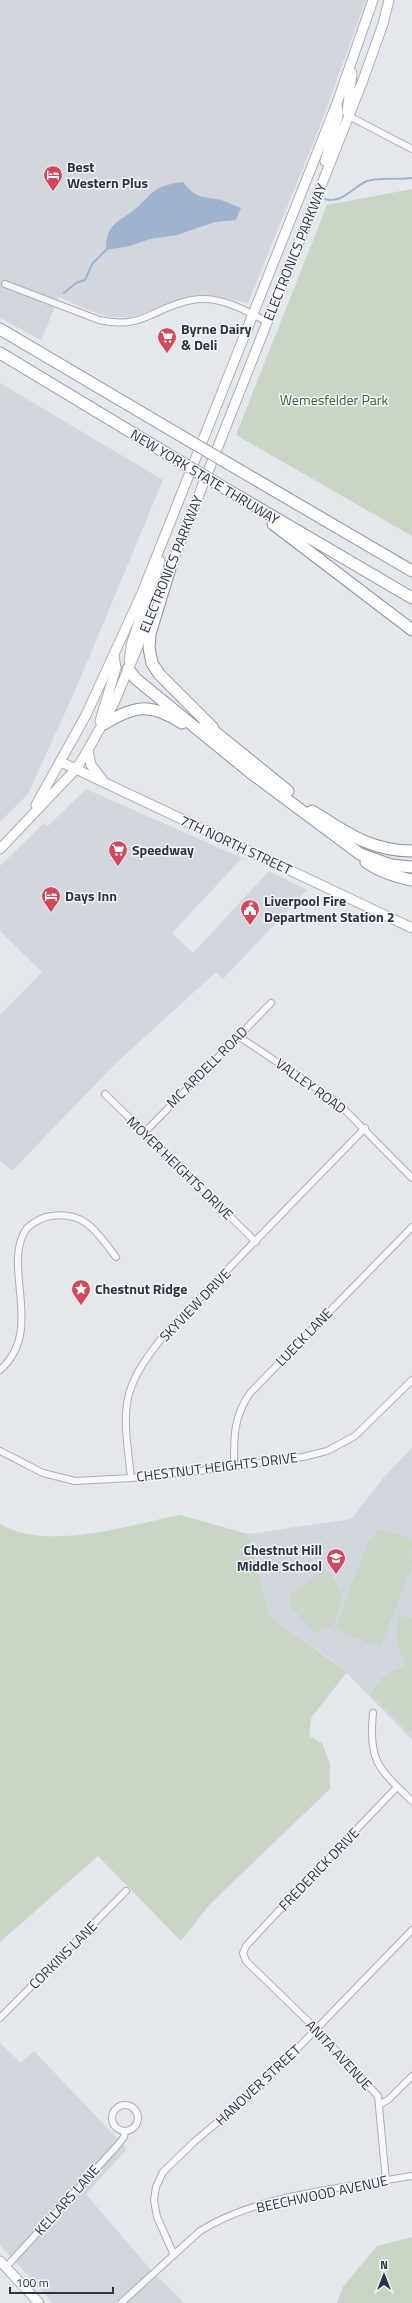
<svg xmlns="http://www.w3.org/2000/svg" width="412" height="2303" font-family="'Titillium Web',sans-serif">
<rect width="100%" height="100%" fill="#e4e7ec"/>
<path fill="#d2d6de" d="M0 0H366L320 126 248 303 215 296 195 295 132 317H112L90 311 59 297 41 340 0 318Z
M0 383 163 480 78 684 28 794 0 822Z
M86 789 242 858 172 933 193 953 269 871 307 890 223 979 216 972 115 1064 12 1171 0 1161V1015L42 972 0 931V866L44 823 48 826Z
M412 1448V1740L340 1666 270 1617 248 1534 351 1519 385 1476Z
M0 2043 21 2063 34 2051 127 2149 86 2194 150 2269 184 2303H53L0 2245Z"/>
<path fill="#c9d6c5" d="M412 189V536L236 435 327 205Z
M180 1515 248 1534 270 1617 347 1672 311 1718 309 1736 322 1743 330 1764V1789L210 1904 181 1941 98 1856 0 1942V1524C47 1552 129 1525 180 1515Z
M378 1529 409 1538 412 1544 410 1554 412 1555V1565L380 1648 335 1629 369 1539 373 1540Z
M325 1569 332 1575 343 1597 334 1625 314 1633 290 1605V1595Z
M398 1616 412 1618V1734L370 1694C378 1678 389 1672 406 1666 398 1648 395 1635 398 1616Z
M412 2237V2303H337L343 2287 377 2246Z"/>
<path fill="#9fb4cc" d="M183 182C197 201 204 195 224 201 230 203 235 206 241 208L236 220 215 222 177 235 150 239 130 246 106 250C106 245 106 239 108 234 112 224 121 219 130 213 153 196 149 186 183 182Z"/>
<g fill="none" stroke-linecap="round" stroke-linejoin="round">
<path stroke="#9fb4cc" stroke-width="2" d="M325 199C342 204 352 188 365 182 375 177 399 180 412 178
M64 293 76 283 85 280 92 264 106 250"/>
<defs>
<path id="street" d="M347 115 412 149
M5 284 99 320C145 330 153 307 192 300 218 295 246 310 267 322
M238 1036 337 1102 412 1178
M105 1094 256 1242
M144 1133 271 1003
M0 1370C46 1330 0 1265 27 1228 33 1223 42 1217 51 1216 86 1211 97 1233 116 1257
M0 1451 43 1473 75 1481 131 1478 199 1471 303 1457 327 1451 355 1436 412 1380
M234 1466C234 1437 233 1418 250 1393L412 1227
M131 1478C123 1407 118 1391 166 1333L365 1128
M373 1713C368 1762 379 1769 412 1801
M0 2018 126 1891
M380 2104 388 2100 412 2076
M112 2118a13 13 0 1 1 26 0a13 13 0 1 1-26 0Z
M386 2181 378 2096 317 2030 246 1961 243 1953 246 1946 271 1919 397 1787
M174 2255 157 2217 154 2200 156 2187 163 2172 194 2142 265 2082 412 1930
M6 2267 116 2147 124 2137 125 2131
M121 2303 200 2231C259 2194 344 2188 412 2176"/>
<path id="secondary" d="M347 112 352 73
M325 161 338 116 337 104
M168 573 363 80 383 24 389 0
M129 661 132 642 160 561
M100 721 116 668 114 656
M88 750 91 765 102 779
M61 762 412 928
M36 805 86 715 142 593 337 103 373 0
M0 849 76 769 88 750 114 703 151 615
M0 2261 39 2303"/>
<path id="highway" d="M0 329 188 440
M0 353 179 461
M229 464 412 571
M216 483 412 598
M273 524 412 630
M170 568 150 634 149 648 152 663 159 674 213 728
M128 669 136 679 251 773 360 854 391 865 412 867
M104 724C135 705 150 703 182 723
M205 724 288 791
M312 811C346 832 370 851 412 851
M366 862C380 872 396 877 412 880"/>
</defs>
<use href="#street" stroke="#a9aeb7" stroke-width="8"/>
<use href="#secondary" stroke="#a9aeb7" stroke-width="11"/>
<use href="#highway" stroke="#8b94a3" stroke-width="13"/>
<use href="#street" stroke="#f7f8fa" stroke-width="6"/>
<use href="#secondary" stroke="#fff" stroke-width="9"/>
<use href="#highway" stroke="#fff" stroke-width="11"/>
<defs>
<path id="highway-bridge" d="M188 440 229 464
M179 461 216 483"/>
</defs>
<use href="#highway-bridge" stroke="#8b94a3" stroke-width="13" stroke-linecap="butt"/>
<use href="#highway-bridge" stroke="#fff" stroke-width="11"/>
</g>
<defs>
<symbol id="hotel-pin" viewBox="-11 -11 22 30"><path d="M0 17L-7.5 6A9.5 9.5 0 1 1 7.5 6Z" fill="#d1495b" stroke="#f4f6f9"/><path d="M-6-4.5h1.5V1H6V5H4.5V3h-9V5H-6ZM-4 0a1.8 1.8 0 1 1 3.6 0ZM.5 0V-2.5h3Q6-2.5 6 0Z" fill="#fff"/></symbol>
<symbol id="supermarket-pin" viewBox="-11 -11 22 30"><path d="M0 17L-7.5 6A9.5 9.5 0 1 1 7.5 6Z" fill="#d1495b" stroke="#f4f6f9"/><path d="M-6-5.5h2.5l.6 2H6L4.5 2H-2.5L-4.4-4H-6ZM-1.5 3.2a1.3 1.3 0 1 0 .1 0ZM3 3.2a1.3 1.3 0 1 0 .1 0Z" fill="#fff"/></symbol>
<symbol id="civic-pin" viewBox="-11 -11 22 30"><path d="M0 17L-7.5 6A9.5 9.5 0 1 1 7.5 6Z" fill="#d1495b" stroke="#f4f6f9"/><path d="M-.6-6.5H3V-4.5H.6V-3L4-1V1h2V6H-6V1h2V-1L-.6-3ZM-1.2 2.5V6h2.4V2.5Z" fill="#fff"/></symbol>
<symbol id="sight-pin" viewBox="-11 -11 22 30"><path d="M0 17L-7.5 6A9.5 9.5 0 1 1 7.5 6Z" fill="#d1495b" stroke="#f4f6f9"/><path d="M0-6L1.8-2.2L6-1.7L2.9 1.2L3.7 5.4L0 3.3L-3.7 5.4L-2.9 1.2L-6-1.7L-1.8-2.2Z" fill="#fff"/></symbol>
<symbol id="school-pin" viewBox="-11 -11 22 30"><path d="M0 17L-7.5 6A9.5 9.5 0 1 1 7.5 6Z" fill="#d1495b" stroke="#f4f6f9"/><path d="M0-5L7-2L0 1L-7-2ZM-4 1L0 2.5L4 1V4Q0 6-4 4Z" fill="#fff"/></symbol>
</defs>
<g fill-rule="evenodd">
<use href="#hotel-pin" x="42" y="164" width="22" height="30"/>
<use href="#supermarket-pin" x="156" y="326" width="22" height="30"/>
<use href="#supermarket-pin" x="107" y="839" width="22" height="30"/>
<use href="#hotel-pin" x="40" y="885" width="22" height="30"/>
<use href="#civic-pin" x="239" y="898" width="22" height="30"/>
<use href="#sight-pin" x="70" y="1278" width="22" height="30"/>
<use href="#school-pin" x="325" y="1547" width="22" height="30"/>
</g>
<g text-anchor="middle" stroke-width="3" stroke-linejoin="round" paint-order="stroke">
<g font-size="14" font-weight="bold" fill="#2b3445" stroke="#f4f6f9" text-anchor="start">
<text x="67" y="172">Best<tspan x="67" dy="16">Western Plus</tspan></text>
<text x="181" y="334">Byrne Dairy<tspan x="181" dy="16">&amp; Deli</tspan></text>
<text x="132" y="855">Speedway</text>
<text x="65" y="901">Days Inn</text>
<text x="264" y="906">Liverpool Fire<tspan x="264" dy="16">Department Station 2</tspan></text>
<text x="95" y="1294">Chestnut Ridge</text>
<text x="322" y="1555" text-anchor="end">Chestnut Hill<tspan x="322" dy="16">Middle School</tspan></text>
</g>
<g font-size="14" fill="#2b3445" stroke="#f4f6f9">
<text transform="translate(295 252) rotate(-68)" y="5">ELECTRONICS PARKWAY</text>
<text transform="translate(205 477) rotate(31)" y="5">NEW YORK STATE THRUWAY</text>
<text transform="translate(171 564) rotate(-68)" y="5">ELECTRONICS PARKWAY</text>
<text transform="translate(236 845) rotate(25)" y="5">7TH NORTH STREET</text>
<text transform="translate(207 1067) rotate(-45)" y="5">MC ARDELL ROAD</text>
<text transform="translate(311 1086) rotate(36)" y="5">VALLEY ROAD</text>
<text transform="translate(180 1168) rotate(44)" y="5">MOYER HEIGHTS DRIVE</text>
<text transform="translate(195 1305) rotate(-46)" y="5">SKYVIEW DRIVE</text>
<text transform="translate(304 1337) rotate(-46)" y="5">LUECK LANE</text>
<text transform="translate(217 1467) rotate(-7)" y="5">CHESTNUT HEIGHTS DRIVE</text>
<text transform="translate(319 1869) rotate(-46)" y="5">FREDERICK DRIVE</text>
<text transform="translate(63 1955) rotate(-45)" y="5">CORKINS LANE</text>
<text transform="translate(339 2055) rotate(47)" y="5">ANITA AVENUE</text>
<text transform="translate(258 2085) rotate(-43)" y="5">HANOVER STREET</text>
<text transform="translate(322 2194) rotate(-12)" y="5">BEECHWOOD AVENUE</text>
<text transform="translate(67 2200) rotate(-48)" y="5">KELLARS LANE</text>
</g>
<g font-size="14" fill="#3f6138" stroke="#f4f6f9">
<text x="334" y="405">Wemesfelder Park</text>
</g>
</g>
<g transform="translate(384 2275)" stroke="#f4f6f9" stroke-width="3" paint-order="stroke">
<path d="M0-3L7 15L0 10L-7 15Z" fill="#2b3445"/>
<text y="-6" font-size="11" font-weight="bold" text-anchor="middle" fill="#2b3445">N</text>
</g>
<path d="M10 2287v6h103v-6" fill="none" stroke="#2b3445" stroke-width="2"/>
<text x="16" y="2287" font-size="12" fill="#2b3445" stroke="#f4f6f9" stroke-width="3" paint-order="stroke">100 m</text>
</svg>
